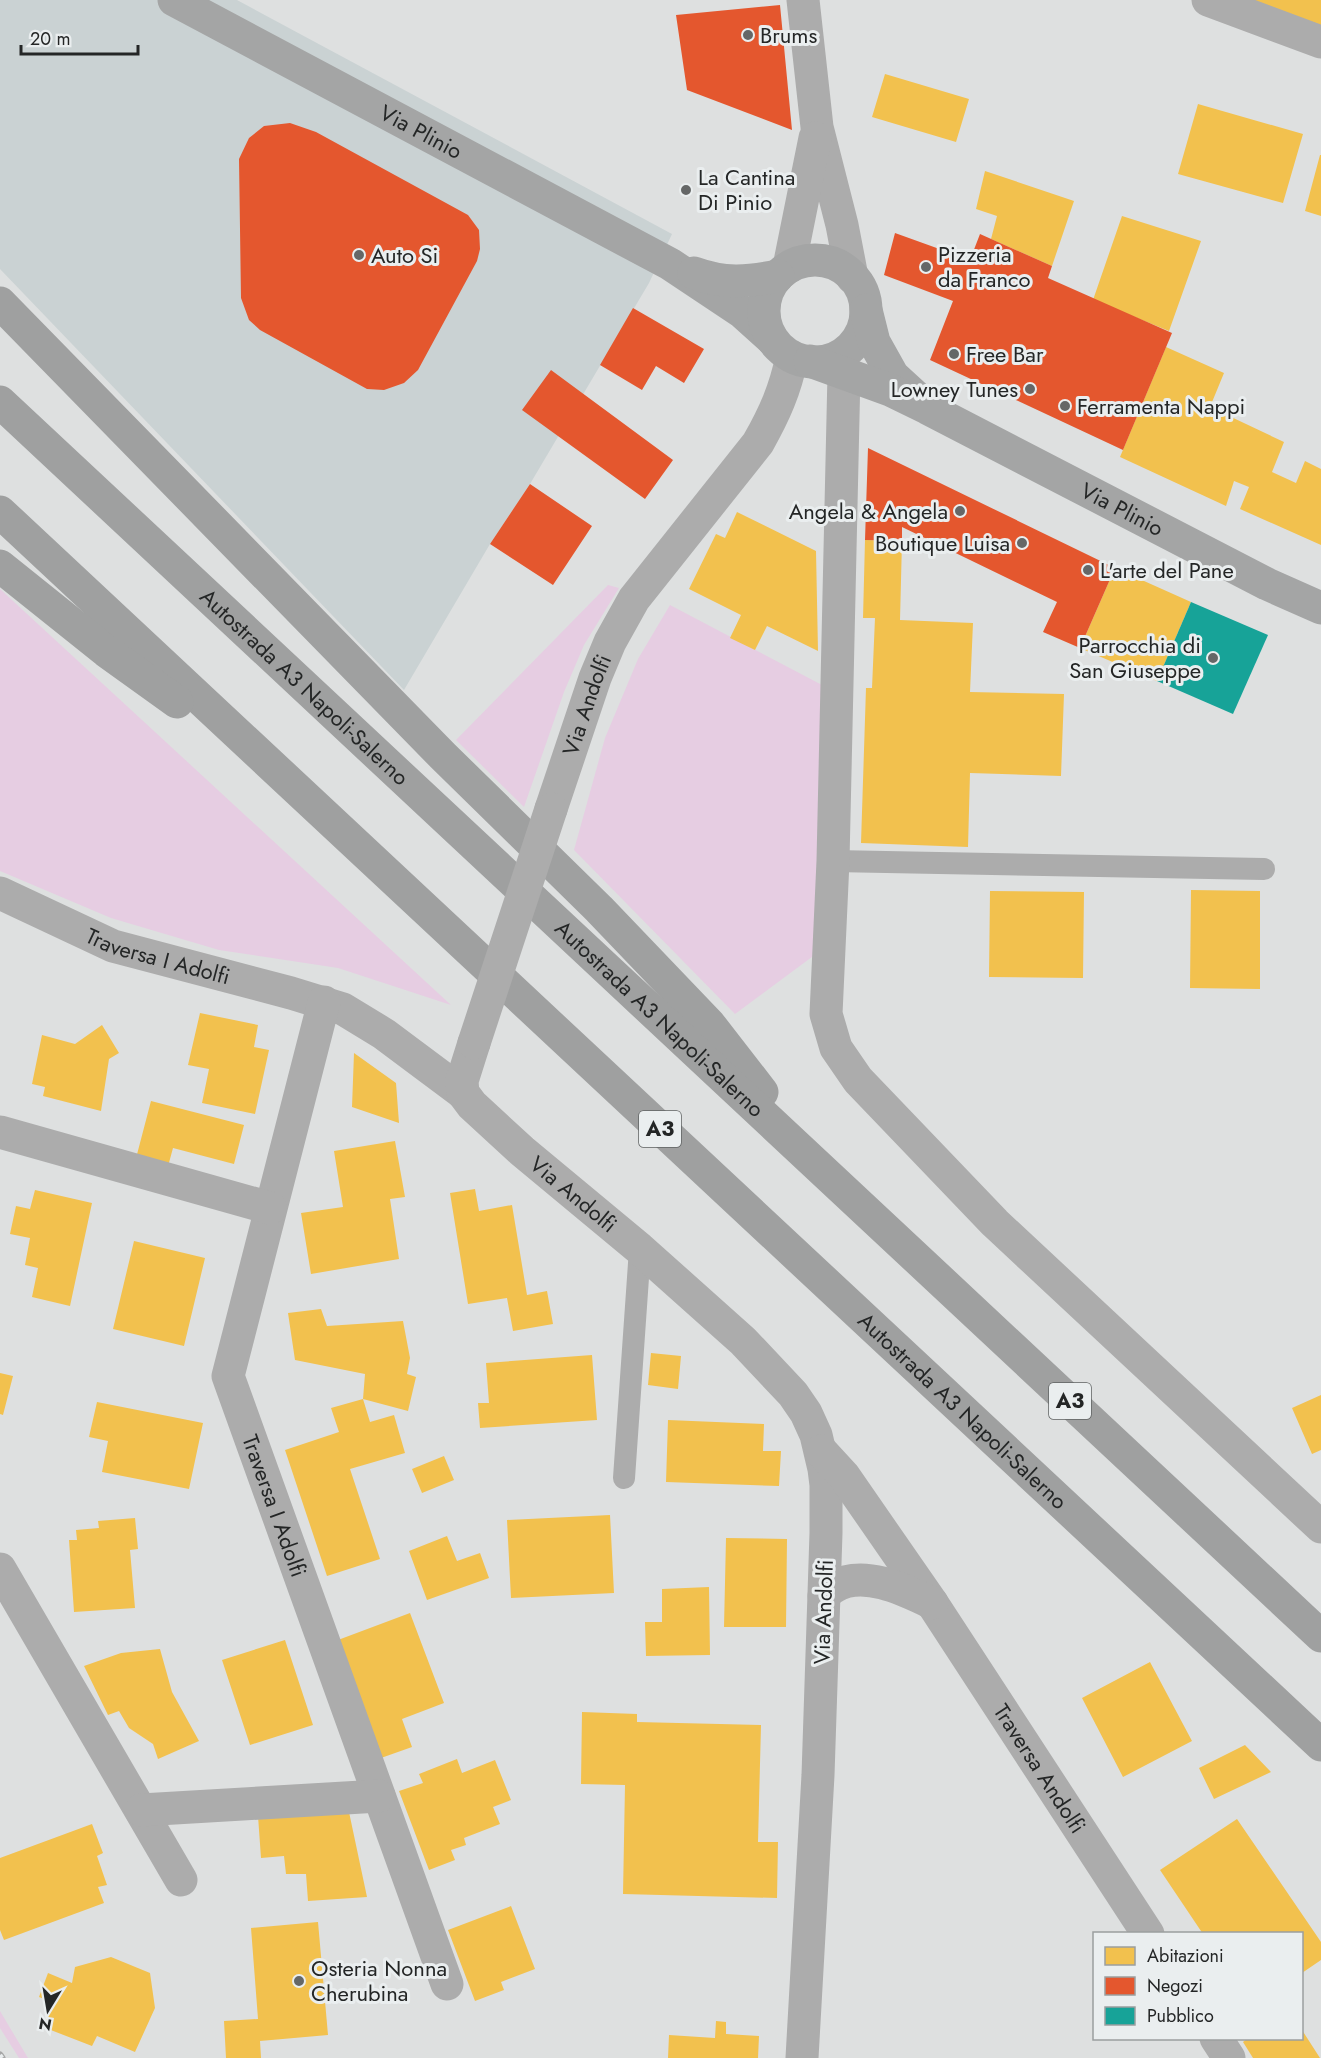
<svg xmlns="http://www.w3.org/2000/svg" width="1321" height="2058" font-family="Jost,sans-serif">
<rect width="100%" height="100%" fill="#dee0e0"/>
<path fill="#cad2d3" d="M0 0H237L672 234 649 283 530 484 490 544 404 690 0 269Z"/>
<path fill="#e6cde2" d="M608 585 619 588 584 645 564 692 524 807 456 740Z
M0 589 451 1005 338 968 219 950 111 918 0 871Z
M670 605 824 686 820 951 735 1014 574 850 605 738 638 659Z
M0 2011 28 2058H19L0 2028Z"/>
<path fill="#f2c14e" d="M1243 0H1321V30Z
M885 74 969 99 956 142 872 117Z
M1198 104 1303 134 1283 203 1178 174Z
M1320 155H1321V216L1305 211Z
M985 171 1074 201 1052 266 991 239 997 216 976 209Z
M1122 216 1201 241 1169 331 1093 300Z
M1166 347 1224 373 1210 407 1284 442 1272 472 1296 483 1305 461 1321 469V545L1240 509 1249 487 1234 481 1226 506 1120 457Z
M737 512 816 551 818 651 767 626 755 650 730 638 741 615 689 589 716 534 725 538Z
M865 540 902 541 900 620 973 623 970 692 1064 694 1061 776 970 773 968 847 861 843 866 688H872L875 618H863Z
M1115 568 1191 602 1157 681 1080 648Z
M1191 890 1260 891V989L1190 988Z
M990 891 1084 892 1083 978 989 977Z
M200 1013 258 1025 254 1047 269 1050 255 1114 202 1103 209 1069 188 1065Z
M102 1025 119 1053 109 1059 101 1111 43 1096 45 1087 32 1084 42 1035 75 1044Z
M354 1053 396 1083 399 1123 352 1107Z
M151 1101 244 1125 234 1164 173 1148 167 1170 135 1162Z
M395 1141 405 1197 390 1199 399 1259 311 1274 301 1213 343 1207 334 1151Z
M475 1189 479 1211 512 1205 527 1295 547 1291 553 1324 513 1331 507 1298 468 1304 450 1193Z
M35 1190 92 1203 70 1306 32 1297 38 1268 25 1265 30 1238 10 1234 16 1206 30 1209Z
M134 1241 205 1258 184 1346 113 1329Z
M321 1309 327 1326 403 1321 410 1358 407 1374 416 1377 408 1411 363 1399 370 1422 394 1415 405 1453 350 1469 380 1559 327 1576 285 1450 339 1432 331 1408 363 1399 365 1374 295 1360 288 1313Z
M651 1353 681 1356 678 1389 648 1385Z
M592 1355 597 1420 480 1428 478 1403H489L486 1363Z
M0 1373 13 1376 3 1415 0 1414Z
M1321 1395V1450L1312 1454 1292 1408Z
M97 1402 203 1423 189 1489 102 1472 108 1441 89 1437Z
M668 1420 764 1424 763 1451H781L779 1486 666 1482Z
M444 1456 454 1480 422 1493 412 1469Z
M610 1515 614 1593 511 1598 507 1520Z
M135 1518 138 1549 130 1550 135 1608 74 1612 69 1540H77L76 1530 99 1528 98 1521Z
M447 1536 457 1561 480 1553 489 1578 427 1600 409 1551Z
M726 1538 787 1539 786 1627H724Z
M709 1587 710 1655 646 1656 645 1622H662V1589Z
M410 1613 444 1703 402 1719 412 1747 381 1758 338 1640Z
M285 1640 313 1725 250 1745 222 1660Z
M160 1649 172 1692 199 1741 158 1759 153 1744 129 1728 119 1711 108 1715 84 1666 121 1653Z
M1150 1662 1192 1741 1123 1777 1082 1698Z
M582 1712 637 1714V1722L761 1725 758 1842H778L777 1898 623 1894 625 1785 581 1784Z
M1245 1745 1271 1772 1214 1799 1199 1768Z
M457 1759 462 1773 495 1760 511 1800 493 1807 500 1824 464 1838 466 1845 451 1850 455 1860 429 1870 399 1791 423 1783 419 1774Z
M349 1812 367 1897 308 1901 306 1874H286L284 1856 261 1858 258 1816Z
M1237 1819 1321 1942V1960L1302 1973V1934H1203L1160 1870Z
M92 1824 103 1853 97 1856 107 1885 98 1887 104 1903 4 1940 0 1930V1858Z
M511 1906 535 1969 501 1982 504 1990 475 2001 448 1930Z
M318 1922 328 2035 260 2041 261 2058H226L224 2021 258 2019 251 1928Z
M111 1957 150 1973 155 2008 135 2052 97 2036 92 2046 43 2027 52 2002 39 1997 48 1973 72 1983 75 1967Z
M716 2021 726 2022V2034L759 2036 758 2058H668L669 2035 715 2038Z
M1302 2030 1320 2058H1253L1243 2042 1248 2038H1302Z"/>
<path fill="#e4572e" d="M780 5 792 130 687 90 676 15Z
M290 123 316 132 468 215 479 230 480 249 477 261 418 370 404 383 384 390 367 389 260 330 249 320 241 298 239 159 249 138 264 126Z
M895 233 970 260 980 234 1052 266 1048 278 1172 333 1123 450 930 360 953 301 884 275Z
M633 308 704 349 684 383 656 366 642 390 600 365Z
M551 370 673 460 645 499 522 410Z
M868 448 1115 568 1080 648 1043 632 1057 602 902 527V541L865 540Z
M530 484 592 526 553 585 490 544Z"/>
<path fill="#17a398" d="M1191 602 1268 635 1233 714 1157 681Z"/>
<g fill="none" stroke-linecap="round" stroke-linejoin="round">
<path stroke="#acacac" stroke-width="22" d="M833 861 1264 869
M624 1478 640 1249"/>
<g stroke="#acacac" stroke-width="33">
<path d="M1208 0 1321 42"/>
<path d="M844 373 833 861 826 1014 836 1048 858 1080 995 1223 1321 1527"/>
<path id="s1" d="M0 893 113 946 291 993 343 1009 384 1034 463 1093"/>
<path id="s2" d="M324 1002 228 1376 447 1984"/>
<path d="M0 1132 270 1208"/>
<path d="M0 1569 181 1880"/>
<path d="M141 1810 379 1796"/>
</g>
<g stroke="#acacac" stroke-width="33">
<path d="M803 0 817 127 842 225 852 277"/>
<path d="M789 267 815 138"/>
<path id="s3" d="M551 809 595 678 610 642 634 599 758 443C775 413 785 390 792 357"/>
<path id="s4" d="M474 1043 462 1081 463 1093 472 1105 522 1151 640 1249 743 1341 793 1394 806 1413 816 1435 824 1469 826 1485V1533L818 1775 802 2058"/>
<path id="s5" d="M821 1451 844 1476 932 1603 1148 1934"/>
<path d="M824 1596C827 1593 830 1589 834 1587 863 1569 905 1590 932 1603"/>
<path d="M1216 2038 1229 2058"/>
</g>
<g stroke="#a4a5a5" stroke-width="33">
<path id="s6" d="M174 0 670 264 742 312 772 339"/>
<circle cx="815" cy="311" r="51"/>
<path d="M694 273C724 284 747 282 778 276"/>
<path d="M866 310 874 342 893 376 917 398"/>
<path id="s7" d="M810 361 890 390 927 408 1267 584 1321 608"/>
</g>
<g stroke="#9fa0a0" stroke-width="33">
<path d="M0 303 443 756 599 909 710 1025 762 1092"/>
<path id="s8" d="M0 402 1321 1636"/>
<path id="s9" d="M0 512 1321 1745"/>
<path d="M0 566 106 651 177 702"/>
</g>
<defs>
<path id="rail" d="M0 2055 2 2058"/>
</defs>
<use href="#rail" stroke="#a6a6a6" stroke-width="7"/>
<use href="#rail" stroke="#eaeeef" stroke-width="4.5" stroke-dasharray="14" stroke-linecap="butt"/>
<path stroke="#acacac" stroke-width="33" d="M474 1043 551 809"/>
</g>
<g fill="#656767" stroke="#eaeeef" stroke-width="2">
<circle cx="748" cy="35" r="6"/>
<circle cx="686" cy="190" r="6"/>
<circle cx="359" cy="255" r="6"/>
<circle cx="926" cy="267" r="6"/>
<circle cx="954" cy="354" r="6"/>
<circle cx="1030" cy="389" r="6"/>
<circle cx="1065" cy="406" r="6"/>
<circle cx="960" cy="511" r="6"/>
<circle cx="1022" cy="543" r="6"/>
<circle cx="1088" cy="570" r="6"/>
<circle cx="1213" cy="658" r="6"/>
<circle cx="299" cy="1981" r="6"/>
</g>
<g text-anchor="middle" stroke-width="6" stroke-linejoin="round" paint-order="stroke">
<g fill="#eaeeef" stroke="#5f6262" stroke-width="1.5">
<rect x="639" y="1111" width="42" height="36" rx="4.5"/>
<rect x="1049" y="1383" width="42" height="36" rx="4.5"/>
</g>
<g font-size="21" font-weight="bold" fill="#242626">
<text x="660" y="1136">A3</text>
<text x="1070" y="1408">A3</text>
</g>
<g font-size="22" fill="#242626" stroke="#eaeeef" text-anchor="start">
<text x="760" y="43">Brums</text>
<text x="698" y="185">La Cantina<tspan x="698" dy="25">Di Pinio</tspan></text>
<text x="938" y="262">Pizzeria<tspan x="938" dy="25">da Franco</tspan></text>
<text x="371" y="263">Auto Si</text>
<text x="966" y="362">Free Bar</text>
<text x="1018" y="397" text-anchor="end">Lowney Tunes</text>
<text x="1077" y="414">Ferramenta Nappi</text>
<text x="948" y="519" text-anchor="end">Angela &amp; Angela</text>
<text x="1010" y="551" text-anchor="end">Boutique Luisa</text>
<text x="1100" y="578">L'arte del Pane</text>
<text x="1201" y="653" text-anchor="end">Parrocchia di<tspan x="1201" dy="25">San Giuseppe</tspan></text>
<text x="311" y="1976">Osteria Nonna<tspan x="311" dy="25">Cherubina</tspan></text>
</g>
<g font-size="22" fill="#242626" stroke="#eaeeef">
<text dy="8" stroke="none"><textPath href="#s6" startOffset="280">Via Plinio</textPath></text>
<text dy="8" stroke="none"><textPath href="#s7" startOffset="346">Via Plinio</textPath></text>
<text dy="8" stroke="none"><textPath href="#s8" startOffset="417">Autostrada A3 Napoli-Salerno</textPath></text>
<text dy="8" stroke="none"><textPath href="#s3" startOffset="110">Via Andolfi</textPath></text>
<text dy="8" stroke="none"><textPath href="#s1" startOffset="171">Traversa I Adolfi</textPath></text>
<text dy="8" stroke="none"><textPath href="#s8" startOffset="903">Autostrada A3 Napoli-Salerno</textPath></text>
<text dy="8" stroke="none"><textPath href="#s4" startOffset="202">Via Andolfi</textPath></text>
<text dy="8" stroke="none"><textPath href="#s9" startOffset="1317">Autostrada A3 Napoli-Salerno</textPath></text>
<text dy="8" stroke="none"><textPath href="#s2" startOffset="524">Traversa I Adolfi</textPath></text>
<text transform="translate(823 1612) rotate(-88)" y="8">Via Andolfi</text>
<text dy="8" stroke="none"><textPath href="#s5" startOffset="386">Traversa Andolfi</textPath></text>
</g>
</g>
<rect x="1093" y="1932" width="210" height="108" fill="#eaeeef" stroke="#9b9e9f" stroke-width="1.5"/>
<rect x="1105" y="1947" width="30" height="18" fill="#f2c14e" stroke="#9b9e9f" stroke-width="1.5"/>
<text x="1147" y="1962" font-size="18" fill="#242626">Abitazioni</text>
<rect x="1105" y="1977" width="30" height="18" fill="#e4572e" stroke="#9b9e9f" stroke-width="1.5"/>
<text x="1147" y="1992" font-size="18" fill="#242626">Negozi</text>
<rect x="1105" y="2007" width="30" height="18" fill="#17a398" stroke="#9b9e9f" stroke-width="1.5"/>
<text x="1147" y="2022" font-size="18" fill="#242626">Pubblico</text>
<g transform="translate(48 2010) rotate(191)" stroke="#eaeeef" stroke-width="4.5" paint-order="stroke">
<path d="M0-4.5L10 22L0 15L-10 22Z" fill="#242626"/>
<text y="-9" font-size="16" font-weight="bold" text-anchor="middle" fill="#242626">N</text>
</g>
<path d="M21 45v9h117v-9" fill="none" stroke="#242626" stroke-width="3"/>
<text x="30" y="45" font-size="18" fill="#242626" stroke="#eaeeef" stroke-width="4.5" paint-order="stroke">20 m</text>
</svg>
